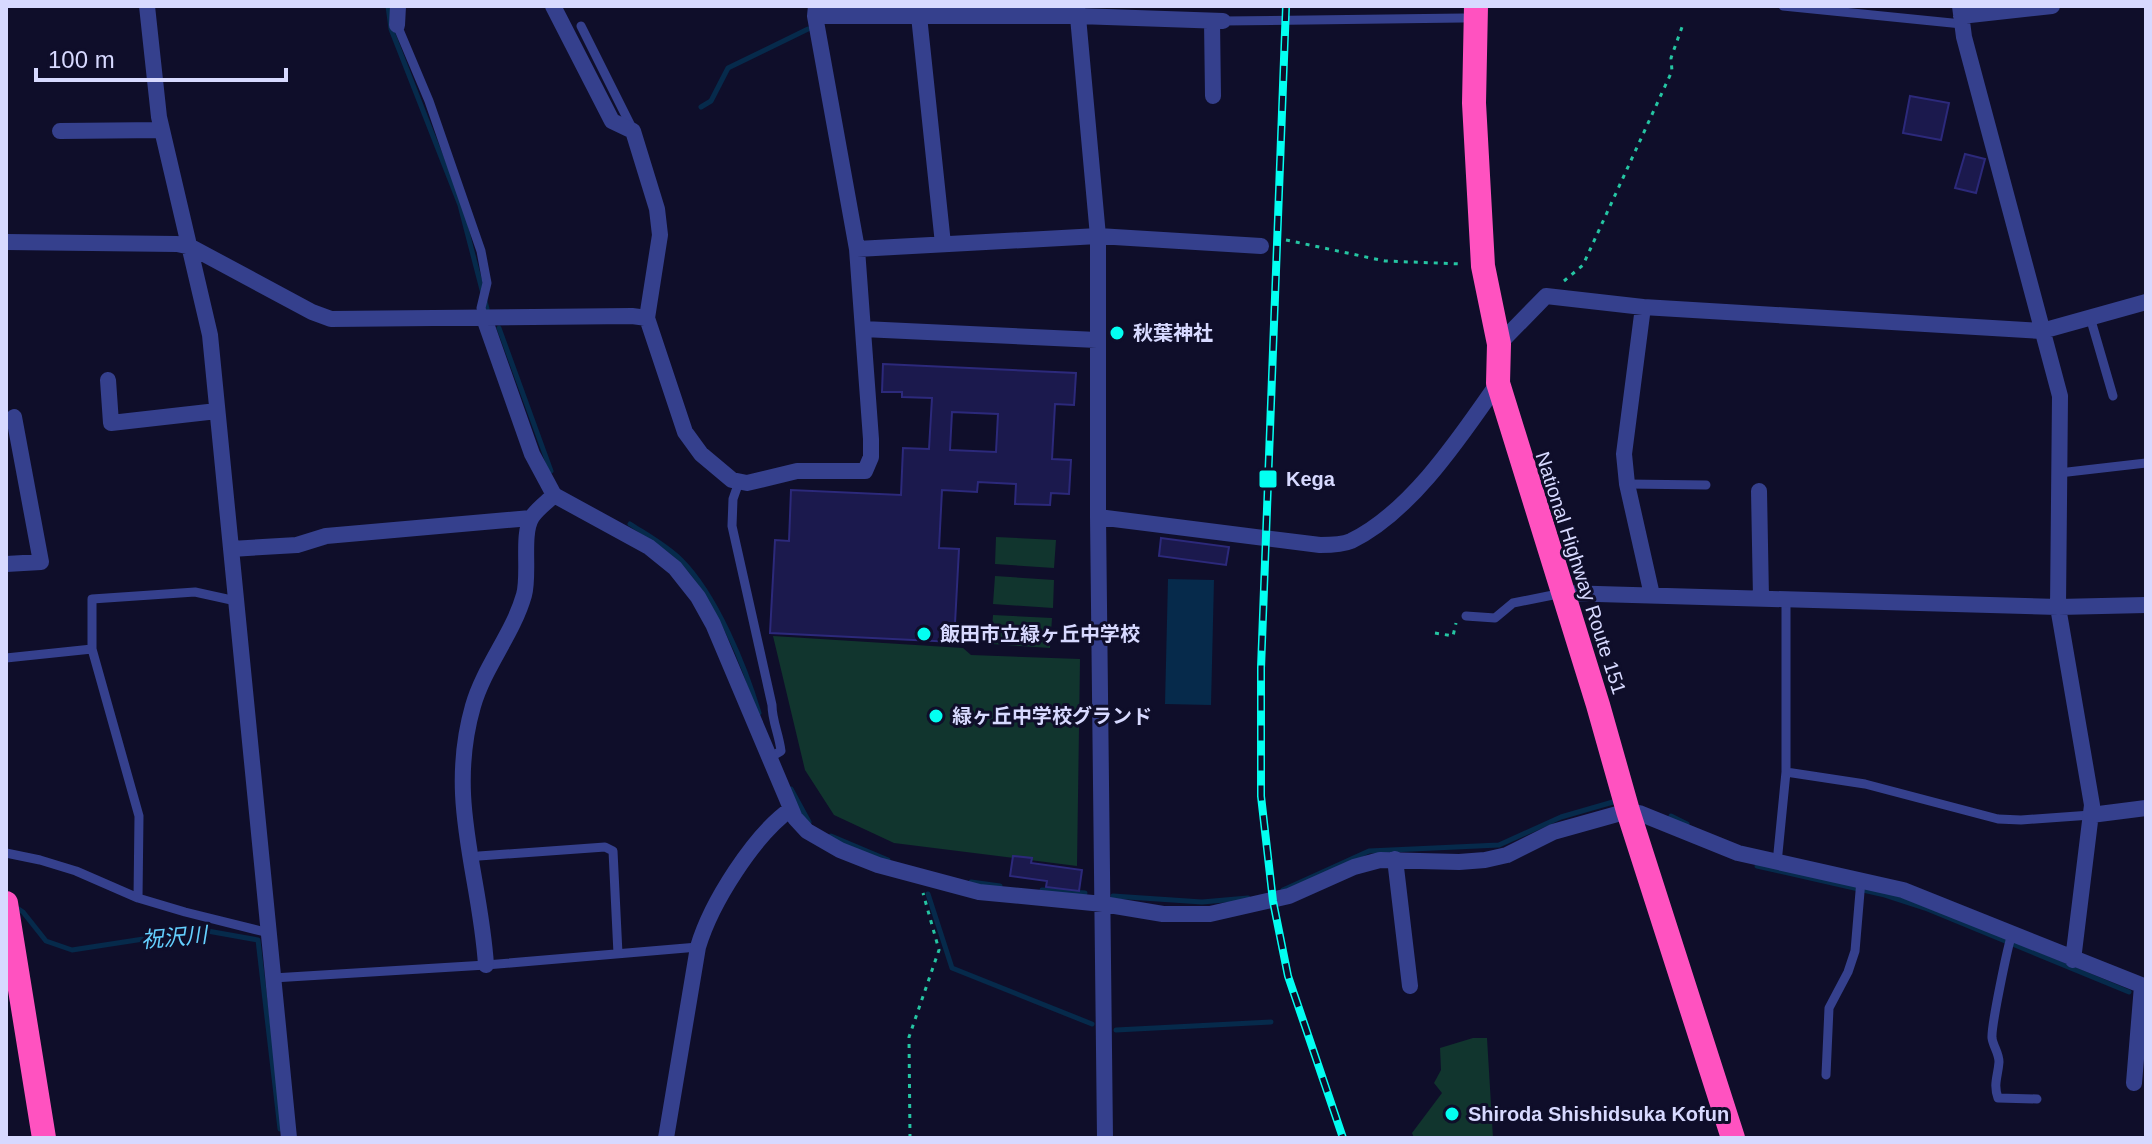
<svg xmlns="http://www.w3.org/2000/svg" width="2152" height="1144" font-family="Helvetica,'Noto Sans JP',sans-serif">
<rect width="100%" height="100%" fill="#0f0e2a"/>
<path fill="#11352e" d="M996 537 1056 540 1054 568 995 564Z
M995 576 1054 580 1053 608 993 604Z
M993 615 1052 618 1050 648 991 644Z
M773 636 963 648 971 655 1080 659 1077 866 894 843 834 815 805 770Z
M1473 1038H1487L1493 1138H1414L1412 1133 1442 1093 1434 1083 1441 1070 1440 1048Z"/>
<path fill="#062a4b" d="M1168 579 1214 580 1211 705 1165 704Z"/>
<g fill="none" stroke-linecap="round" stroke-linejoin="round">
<path stroke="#062a4b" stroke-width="5" d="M388 6 391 29 460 205 487 309
M701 107 711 101 728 68 808 29
M499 328 551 471
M630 524C647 535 667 546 681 560 716 595 745 666 759 713
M791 789 809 822
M1671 816 1687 824
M831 836 888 860
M1757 866 1885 895 1925 908 2129 992
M971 882 1000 886
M1042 890 1085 893
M1283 890 1369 851 1499 845 1561 817 1613 802
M928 894 952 968 1092 1024
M1113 896 1202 902 1248 898
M14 906 23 912 46 941 72 950 202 930 258 940 280 1129
M1116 1030 1271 1022"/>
</g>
<path fill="#1b194d" stroke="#2c297b" stroke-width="2" fill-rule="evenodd" d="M1910 96 1949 103 1941 140 1903 133Z
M1965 154 1985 159 1976 193 1955 188Z
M883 364 1076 373 1074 405 1055 404 1052 459 1071 460 1069 494 1051 493 1050 505 1015 504 1016 484 978 482 977 492 942 490 939 548 959 549 954 642 770 633 775 540 789 541 791 490 901 495 903 448 929 449 932 398 902 397V392H882ZM952 412 998 414 996 452 950 450Z
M1161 538 1229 547 1226 565 1159 556Z
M1013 856 1032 858 1031 863 1082 870 1079 891 1046 887 1047 881 1010 876Z"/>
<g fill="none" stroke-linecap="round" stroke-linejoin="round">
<path stroke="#25c5a3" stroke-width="3" stroke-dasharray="4 6" stroke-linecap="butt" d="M1286 240 1385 261 1463 264
M1564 281 1583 265 1672 71 1671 58 1682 27
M1435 633 1453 636 1456 623
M910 1138 909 1037 939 950 923 893"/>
<path stroke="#35408d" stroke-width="9" d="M1783 6 1962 24
M1223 21 1463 18
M397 25 429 101 481 251 487 283 481 308 484 318
M581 26 632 128
M2090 317 2113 396
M2059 473 2146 463
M739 482 733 499 732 526 772 705C772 721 779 734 781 751L769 758
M1627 484 1706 485
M1466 616 1495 618 1513 603 1563 593
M6 658 92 649
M1786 772 1865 784 1998 819 2021 820 2091 815
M6 853 40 860 76 871 138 898 185 912 269 933
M470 859 479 856 605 847 613 851 618 954
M1777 863 1786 772V600
M138 898 139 816 92 649V599L195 592 236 601
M2012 934C2008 945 1991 1026 1992 1038 1993 1046 1999 1053 1999 1062 1998 1076 1993 1084 1998 1098L2037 1099
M273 978 486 965 698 947
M1826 1075 1829 1008 1848 972 1855 951 1861 880"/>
<path stroke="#35408d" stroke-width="16" d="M147 6 159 117 210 335 289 1138
M553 6 612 121 633 131 657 209 660 235 647 318
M1077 6 1098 236V517L1105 1138
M1960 6 1964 37 2060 396 2058 607 2092 805 2073 960
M815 16H1078L1223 21
M919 16 943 244
M1961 16 2052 6
M1212 21 1213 96
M397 25 398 6
M60 131 162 130
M6 242 177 244 191 247 312 312 331 319 632 316 647 318 685 432 701 454 732 480 747 483 797 471H865L871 457V439L857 249 815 16 816 6
M857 249 1098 236 1261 246
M1643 307 1624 454 1627 484 1652 595
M484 318 532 454 554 495 649 547 675 568 698 597 713 624 795 818 807 831 840 850 878 865 979 892 1103 904 1163 914H1210L1289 896 1354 867 1380 860 1459 862 1485 860 1507 855 1553 832 1628 811 1639 813 1738 853 1903 890 2146 987
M863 329 1097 340
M1499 344 1546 296 1643 307 2042 331 2146 302
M108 380 111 423 217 411
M1759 491 1761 598
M1098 517 1320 545C1330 545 1342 545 1351 541 1411 512 1461 436 1498 383
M231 549 297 545 326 536 531 518
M6 564 41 562 14 417
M1563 593 2058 607 2146 605
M2091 815 2146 808
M1395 859 1410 986
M486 965C480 873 446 800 473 706 484 667 513 634 524 595 530 574 521 534 532 517 537 509 547 502 554 495
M2134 1083 2142 986
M666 1138 698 947C711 903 754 835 791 809"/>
<path stroke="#ff52c0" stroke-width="24" d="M1476 6 1474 103 1483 266 1499 344 1498 383 1598 705 1628 811 1733 1138
M6 903 44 1138"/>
<defs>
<path id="rail" d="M1286 6 1261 668V796L1273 901 1288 976 1343 1138"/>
</defs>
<use href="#rail" stroke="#03fff1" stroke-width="8"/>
<use href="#rail" stroke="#0f0e2a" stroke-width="5" stroke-dasharray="15" stroke-linecap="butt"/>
</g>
<g fill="#03fff1" stroke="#0f0e2a" stroke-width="3">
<circle cx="1117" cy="333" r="8"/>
<rect x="1258" y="469" width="20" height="20" rx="4"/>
<circle cx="924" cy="634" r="8"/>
<circle cx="936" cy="716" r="8"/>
<circle cx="1452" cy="1114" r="8"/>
</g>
<g text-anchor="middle" stroke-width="6" stroke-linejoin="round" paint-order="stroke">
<g font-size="20" font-weight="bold" fill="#d7d9ff" stroke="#0f0e2a" text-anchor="start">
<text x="1133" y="340">秋葉神社</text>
<text x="1286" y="486">Kega</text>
<text x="940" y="641">飯田市立緑ヶ丘中学校</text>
<text x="952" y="723">緑ヶ丘中学校グランド</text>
<text x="1468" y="1121">Shiroda Shishidsuka Kofun</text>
</g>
<g font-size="20" fill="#d7d9ff" stroke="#0f0e2a">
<text transform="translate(1581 573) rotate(72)" y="7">National Highway Route 151</text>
</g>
<g font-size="22" font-style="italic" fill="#65d0ff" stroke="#0f0e2a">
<text transform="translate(174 937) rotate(-5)" y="8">祝沢川</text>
</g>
</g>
<rect width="2152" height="1144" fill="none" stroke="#d7d9ff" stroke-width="16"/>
<path d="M36 68v12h250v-12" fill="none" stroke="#d7d9ff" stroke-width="4"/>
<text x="48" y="68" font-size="24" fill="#d7d9ff" stroke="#0f0e2a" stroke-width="6" paint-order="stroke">100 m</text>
</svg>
